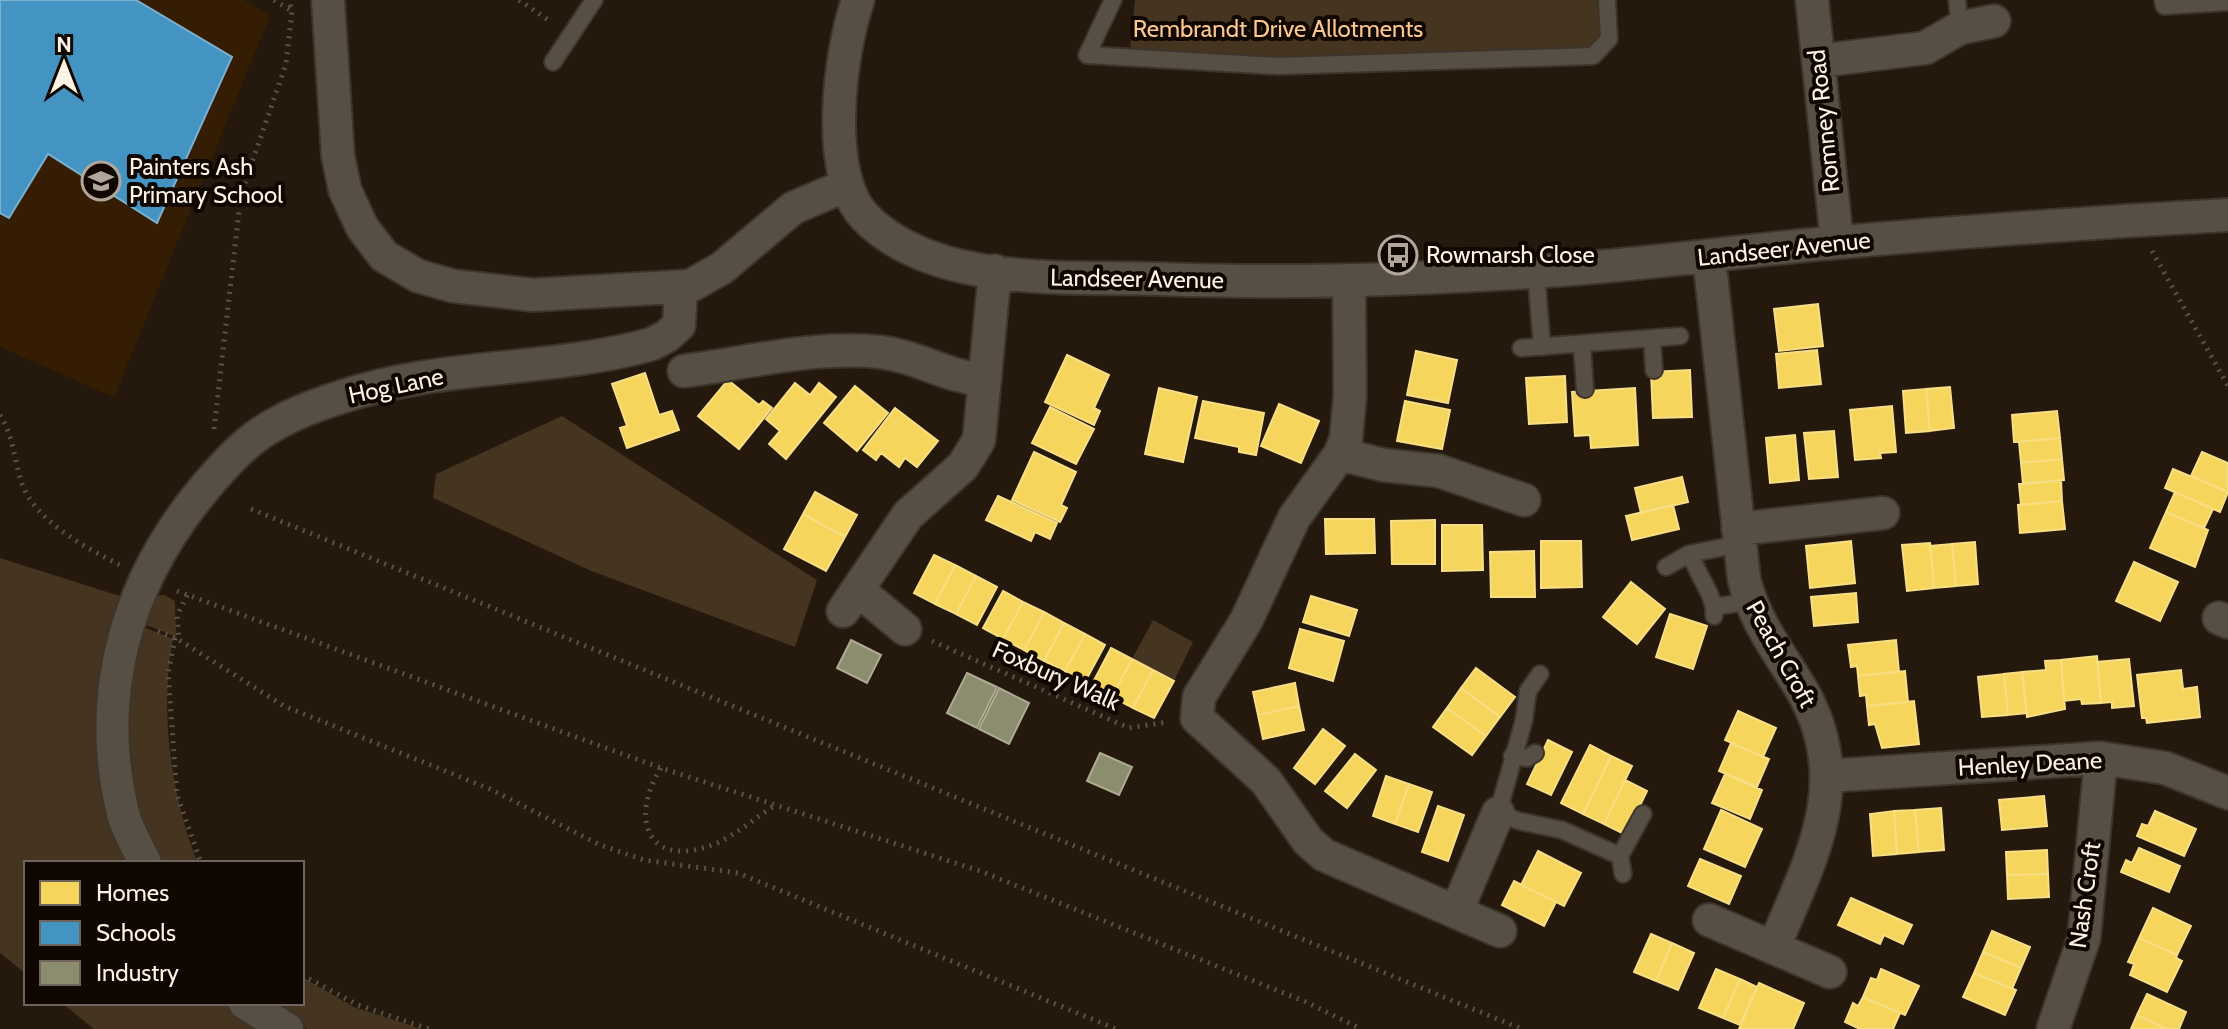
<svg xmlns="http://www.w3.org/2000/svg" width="2228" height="1029" font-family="Cabin,sans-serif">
<rect width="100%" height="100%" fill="#24190c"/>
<path fill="#341d02" d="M0 0H244L270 16 114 397 0 347Z"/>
<path fill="#453420" d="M1135 0H1597L1600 35 1587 51 1277 61 1130 49Z
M562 416 817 580 795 647 589 570 433 498 436 474Z
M0 558 123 597 105 666 136 863H26V974L0 953Z
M164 595 175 601 176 637 142 623 154 596Z
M1153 620 1193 642 1174 681 1132 659Z
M141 626 173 639C159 708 171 798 198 863H150L121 740Z
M302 977 354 1007 422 1029H307L264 1003H302Z
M62 1003H234L266 1029H94Z"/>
<path fill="#f6d55c" stroke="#f8de85" stroke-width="2" d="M1818 304 1823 346 1779 351 1774 309Z
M1817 350 1821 384 1779 388 1776 354Z
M1416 351 1457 360 1448 403 1407 395Z
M1067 355 1109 375 1094 408 1100 411 1094 425 1045 402Z
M1690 370 1692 417 1653 418 1651 372Z
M645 373 659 415 672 411 679 430 627 448 620 428 627 426 612 384Z
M1565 376 1567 422 1529 424 1526 378Z
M728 380 759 405 763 401 772 408 739 449 698 416Z
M795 383 810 395 819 383 836 397 786 459 769 444 780 431 766 419Z
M855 386 888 413 857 451 824 423Z
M1950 387 1954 428 1930 431 1926 389Z
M1159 388 1197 397 1183 462 1145 454Z
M1635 388 1638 445 1591 448 1590 435 1575 436 1572 392Z
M1926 389 1930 431 1906 433 1903 391Z
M1203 401 1264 413 1256 455 1239 452V447L1195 438Z
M1405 401 1450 410 1442 449 1397 441Z
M1279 404 1319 421 1301 463 1261 446Z
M1892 406 1896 452 1880 453 1881 458 1855 460 1850 410Z
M1050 407 1094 429 1076 464 1032 443Z
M895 408 938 441 917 467 905 458 899 467 881 453 876 460 863 450Z
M2057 411 2060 438 2014 442 2012 415Z
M1834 431 1838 477 1809 479 1804 433Z
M1795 435 1799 480 1770 483 1766 438Z
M2060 438 2062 459 2021 463 2019 442Z
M1034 452 1076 472 1061 505 1067 508 1060 522 1012 500Z
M2202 452 2228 463V492L2191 476Z
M2062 459 2064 480 2023 484 2021 463Z
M2173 469 2228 492 2220 512 2165 488Z
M1682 477 1688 502 1641 513 1635 488Z
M2061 480 2062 501 2021 505 2019 484Z
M815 492 857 515 845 537 803 514Z
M2175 492 2213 509 2204 528 2166 512Z
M998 496 1057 523 1050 539 1035 532 1031 541 986 520Z
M2062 501 2065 529 2020 533 2018 505Z
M1673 505 1679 529 1632 540 1626 516Z
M2166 512 2208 530 2195 567 2150 548Z
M803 514 845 537 826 571 784 549Z
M1325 519H1374L1375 553 1326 554Z
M1435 520V564H1392L1391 521Z
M1442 525H1482L1483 570 1442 571Z
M1541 541H1581L1582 587 1541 588Z
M1851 541 1855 583 1810 588 1806 546Z
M1975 542 1978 584 1956 586 1952 544Z
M1930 543 1934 588 1907 591 1902 545Z
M1952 544 1956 586 1934 588 1930 546Z
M1534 551 1535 597H1491L1490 552Z
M934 555 955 565 935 604 914 593Z
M2134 562 2178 582 2160 621 2116 601Z
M955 565 976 576 956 614 935 604Z
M976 576 997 587 977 625 956 614Z
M1631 582 1665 609 1637 644 1603 617Z
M1003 591 1023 602 1003 639 983 628Z
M1856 593 1858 622 1814 626 1811 597Z
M1311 596 1357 610 1349 636 1303 622Z
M1023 602 1044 612 1024 650 1003 639Z
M1044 612 1064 623 1044 661 1024 650Z
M1670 614 1707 626 1693 669 1656 657Z
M1064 623 1085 634 1065 671 1044 661Z
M1300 629 1344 641 1333 681 1289 668Z
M1085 634 1105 645 1085 682 1065 671Z
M1896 640 1899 672 1858 676 1857 666 1851 667 1848 645Z
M1111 648 1132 659 1112 697 1091 686Z
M2097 656 2101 703 2082 704 2081 699 2064 701 2061 660Z
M1132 659 1153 670 1133 708 1112 697Z
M2129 659 2134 706 2112 708V702L2101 703 2097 662Z
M2061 660 2065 709 2027 717 2022 672 2046 670 2045 661Z
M1476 668 1515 697 1500 717 1461 688Z
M1153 670 1174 681 1154 718 1133 708Z
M2181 670 2183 689 2197 687 2200 717 2147 723 2146 718H2142L2137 675Z
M1905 671 1908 702 1867 706 1866 695 1860 696 1858 676Z
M2022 672 2027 713 2008 715 2004 674Z
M2004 674 2008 715 1982 717 1978 677Z
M1295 683 1299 706 1258 715 1253 692Z
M1461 688 1500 717 1486 736 1447 708Z
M1914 701 1919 744 1882 748 1875 724 1869 725 1867 706Z
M1299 706 1304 730 1263 739 1258 715Z
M1447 708 1486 736 1472 755 1433 727Z
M1738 711 1776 728 1763 757 1725 740Z
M1323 729 1345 746 1315 784 1294 768Z
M1548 740 1572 752 1551 795 1527 784Z
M1731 743 1769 759 1757 787 1719 771Z
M1590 745 1611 756 1583 814 1561 803Z
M1355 754 1376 770 1347 808 1325 791Z
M1611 756 1632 766 1604 824 1583 814Z
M1725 774 1762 790 1750 819 1712 803Z
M1386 776 1409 784 1395 824 1373 816Z
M1625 780 1647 791 1626 835 1604 824Z
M1409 784 1432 792 1418 832 1395 824Z
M2044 796 2047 826 2002 830 1999 800Z
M1438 806 1464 815 1448 861 1422 852Z
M1941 808 1944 850 1919 852 1915 810Z
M1721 810 1762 829 1745 867 1704 849Z
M1915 810 1919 852 1897 854 1894 811Z
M1894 811 1897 854 1873 856 1870 814Z
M2155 811 2196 829 2184 856 2137 836 2142 824 2148 826Z
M2139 848 2180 866 2169 892 2121 872 2126 860 2132 863Z
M2047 850 2048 874 2007 875 2006 852Z
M1538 851 1581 873 1564 906 1521 885Z
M1700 859 1741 876 1729 904 1688 886Z
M2048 874 2049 897 2008 899 2007 875Z
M1514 881 1556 902 1544 926 1502 905Z
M1851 898 1912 925 1903 944 1884 935 1880 944 1838 925Z
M2153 908 2191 926 2177 955 2139 938Z
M1992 931 2030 947 2021 968 1983 952Z
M1651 934 1672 943 1656 981 1634 972Z
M2139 938 2177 955 2176 958 2182 961 2167 992 2130 975 2134 964 2128 962Z
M1672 943 1694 953 1678 990 1656 981Z
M1983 952 2021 968 2012 989 1974 973Z
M1716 969 1740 979 1723 1018 1699 1008Z
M1881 969 1919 986 1905 1015 1863 997 1871 978 1877 980Z
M1974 973 2016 990 2005 1015 1963 997Z
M1740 979 1757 987 1740 1025 1723 1018Z
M1759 983 1804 1003 1793 1029H1739Z
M2147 994 2186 1012 2179 1029H2167L2137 1015Z
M1863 997 1900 1013 1893 1029H1860L1845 1022 1853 1003 1858 1006Z
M2137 1015 2167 1029H2131Z"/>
<path fill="#4393c3" stroke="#7bb0ce" stroke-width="2" d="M0 0H136L232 57 157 223 48 154 9 218 0 213Z"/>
<path fill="#8c8c6e" stroke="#aeab92" stroke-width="2" d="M851 640 881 655 867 683 837 668Z
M967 673 997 687 977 728 947 713Z
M999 688 1029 703 1009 744 979 729Z
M1100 753 1132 767 1119 795 1087 781Z"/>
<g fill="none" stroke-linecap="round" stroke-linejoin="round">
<defs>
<path id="service" d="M1113 0 1087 55 1278 66 1593 56 1609 39 1607 0
M1957 0 1960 28
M2163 0 2164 6 2228 2
M553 62 594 0
M1536 272 1542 347
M1652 339 1654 370
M1582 346 1585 389
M1521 348 1680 336
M1691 554C1696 575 1716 595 1714 616
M1666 567 1689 554 1739 544
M1714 607 1750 601
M1540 674 1528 691 1524 720 1498 813 1519 821 1562 830 1620 856 1643 814
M1512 756 1527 758 1535 753
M1620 856 1623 874"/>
<path id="minor" d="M328 0 338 156 345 190 362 227 384 256 418 276 453 286 533 295 690 286 722 268 793 208 847 185
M858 0C840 52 823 175 866 218 936 288 1068 276 1159 279 1288 284 1416 280 1545 271 1645 265 1743 250 1842 242 1971 231 2099 222 2228 215
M1812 0 1837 242
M1818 61 1925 48 1960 28 1994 21
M1709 256 1744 579C1754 620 1778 651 1800 687 1856 780 1811 858 1774 947
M1349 283 1350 396 1346 439 1340 454 1294 518 1246 621 1199 697 1197 718 1266 781 1308 841 1324 855 1500 931
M684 371C747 363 816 345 880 352 921 357 942 376 985 380
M1340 454 1383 465 1439 471 1524 500
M1738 529 1883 513
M858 590 905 629
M843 611 908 515 963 466 979 440 995 271
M2219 618 2228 622
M1827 776 2101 758 2165 768 2228 793
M145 863C138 847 127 830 123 813 94 695 126 583 203 490 223 466 246 440 274 425 294 413 319 404 341 397 441 363 551 372 652 344L667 336 679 325 681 288
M1457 910 1498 813
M1709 920 1830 972
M245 1003 287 1029
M2053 1029 2084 938 2101 758"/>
</defs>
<use href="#service" stroke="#3d342c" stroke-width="20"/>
<use href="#minor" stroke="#3d342c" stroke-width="36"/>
<path stroke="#5a5248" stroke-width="5" stroke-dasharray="2 6" stroke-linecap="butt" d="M274 0 292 11
M519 0 551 22
M2152 251 2228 386
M0 415C13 435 14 458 21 481 33 520 86 548 120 565
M214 429 241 194 286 64 292 11 289 0
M251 509 1522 1029
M177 591 661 768 980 871 1306 1002 1361 1029
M187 595 177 616 179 640 284 706 490 789 600 845 644 860 738 873 1116 1029
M158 631 178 640
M175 638 168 673 177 795 201 863
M932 641 1129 728 1167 722
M661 768C627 822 651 871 717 843 737 834 757 817 775 805
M302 975 358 1005 429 1029"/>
<use href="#service" stroke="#574e44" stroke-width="16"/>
<use href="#minor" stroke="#574e44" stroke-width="32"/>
</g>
<defs>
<symbol id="school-ring" viewBox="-11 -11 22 22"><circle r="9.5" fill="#100701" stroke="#b1a69a" stroke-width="1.5"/><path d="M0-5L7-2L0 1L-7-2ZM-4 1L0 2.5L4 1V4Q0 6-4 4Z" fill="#b1a69a"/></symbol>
<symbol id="bus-ring" viewBox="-11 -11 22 22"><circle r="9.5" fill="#100701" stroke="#b1a69a" stroke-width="1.5"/><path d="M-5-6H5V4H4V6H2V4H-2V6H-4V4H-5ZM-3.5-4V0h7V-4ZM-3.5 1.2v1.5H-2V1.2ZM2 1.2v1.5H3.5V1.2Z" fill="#b1a69a"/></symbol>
</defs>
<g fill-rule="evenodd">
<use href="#school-ring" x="79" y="159" width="44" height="44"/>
<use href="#bus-ring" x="1376" y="233" width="44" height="44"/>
</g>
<g text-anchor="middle" stroke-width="8" stroke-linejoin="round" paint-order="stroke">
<g font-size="24" fill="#fcc78f" stroke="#100701">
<text x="1278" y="37">Rembrandt Drive Allotments</text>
</g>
<g font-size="24" fill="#fdf2e6" stroke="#100701">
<text transform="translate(1824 121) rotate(-96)" y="8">Romney Road</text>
<text transform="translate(1784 249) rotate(-6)" y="8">Landseer Avenue</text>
<text transform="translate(1137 279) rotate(1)" y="8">Landseer Avenue</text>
<text transform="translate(396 386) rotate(-12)" y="8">Hog Lane</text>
<text transform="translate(1781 654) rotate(61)" y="8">Peach Croft</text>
<text transform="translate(1056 676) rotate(24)" y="8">Foxbury Walk</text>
<text transform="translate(2030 764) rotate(-3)" y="8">Henley Deane</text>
<text transform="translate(2085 895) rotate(-82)" y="8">Nash Croft</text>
</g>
<g font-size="24" fill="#fdf2e6" stroke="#100701" text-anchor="start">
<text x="129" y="175">Painters Ash<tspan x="129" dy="28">Primary School</tspan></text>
<text x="1426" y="263">Rowmarsh Close</text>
</g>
</g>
<rect x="24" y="861" width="280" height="144" fill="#100701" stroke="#6f655d" stroke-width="2"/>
<rect x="40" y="881" width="40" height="24" fill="#f6d55c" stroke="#6f655d" stroke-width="2"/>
<text x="96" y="901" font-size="24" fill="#fdf2e6">Homes</text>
<rect x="40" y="921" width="40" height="24" fill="#4393c3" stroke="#6f655d" stroke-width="2"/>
<text x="96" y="941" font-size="24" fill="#fdf2e6">Schools</text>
<rect x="40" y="961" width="40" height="24" fill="#8c8c6e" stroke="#6f655d" stroke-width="2"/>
<text x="96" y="981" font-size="24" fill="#fdf2e6">Industry</text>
<g transform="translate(64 64)" stroke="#100701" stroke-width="6" paint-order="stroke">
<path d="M0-6L14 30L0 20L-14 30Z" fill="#fdf2e6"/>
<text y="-12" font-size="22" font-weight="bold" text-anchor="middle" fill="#fdf2e6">N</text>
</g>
</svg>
